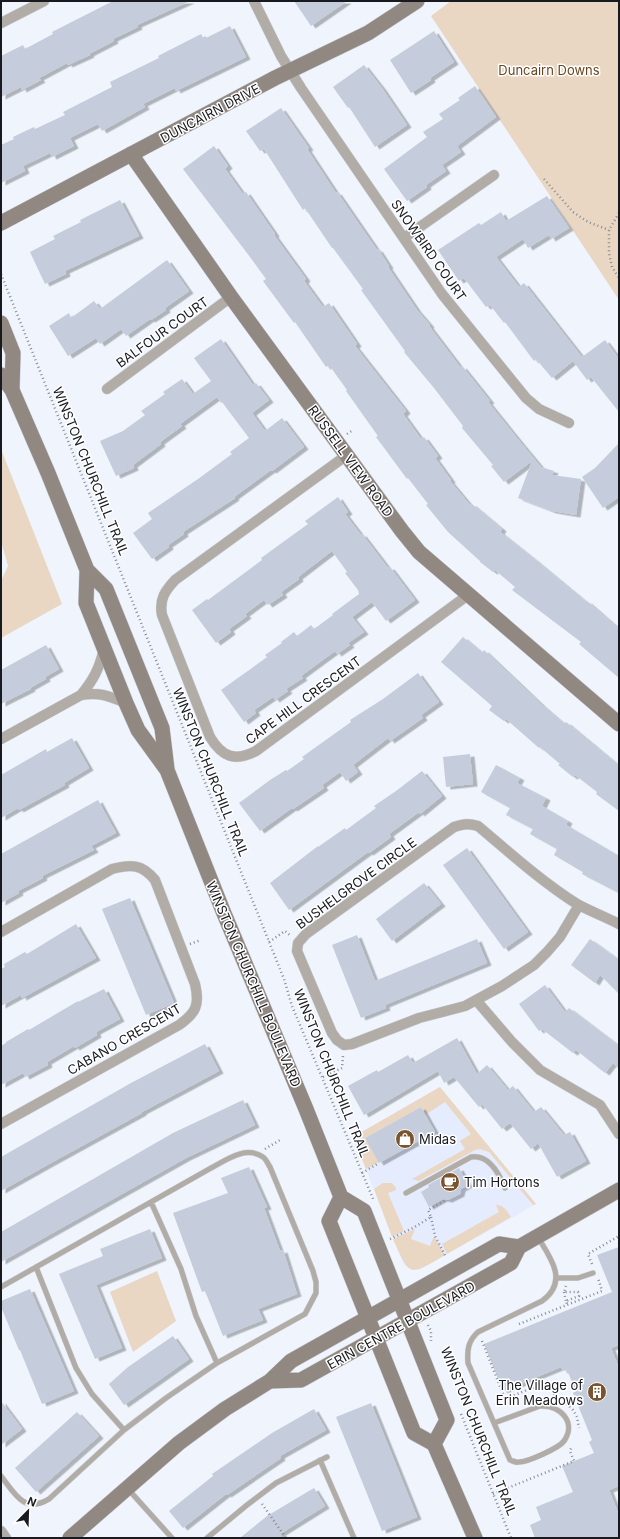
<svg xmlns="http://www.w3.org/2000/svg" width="620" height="1539" font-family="Inter,sans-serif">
<defs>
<filter id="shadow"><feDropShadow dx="4.5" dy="2.5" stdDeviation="0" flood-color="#0004"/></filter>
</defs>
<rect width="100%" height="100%" fill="#eff4fd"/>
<path fill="#e4ecfe" d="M440 1087 536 1204 419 1270H413L404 1265 353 1137Z"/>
<path fill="#e9d6c3" d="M451 1H619V300L431 16Z
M1 449 62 604 1 638V581L8 566 1 541Z
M440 1087 536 1204 533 1205 489 1152 480 1149 475 1150 419 1181 412 1179 465 1149 460 1141 471 1134 445 1102 425 1115 421 1107 365 1138 379 1162 366 1169 353 1137Z
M383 1183H392L396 1188V1190L388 1193 404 1231 392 1237 374 1189Z
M496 1205C504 1205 507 1211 511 1217L447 1254 442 1244 499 1212Z
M415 1229 411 1239 430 1246 434 1236 445 1255C409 1276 410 1278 393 1239Z
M157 1271 176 1321 133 1352 110 1292Z"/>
<path fill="#c5ccdb" filter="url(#shadow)" d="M113 1H190L137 25 138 27 113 39 114 41 89 54 90 55 68 65 67 63 39 78 41 80 22 90 21 87 1 97V56L23 45 25 49 53 34 52 32Z
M294 1H347L311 26Z
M230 26 246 57 176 91 175 88 143 104 145 107 102 131 98 124 70 138 74 146 52 157 50 153 23 166 25 171 1 183V145L14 139 13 137 34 127 35 129 65 115 63 112 112 87 110 82 159 58 158 56 201 34 204 39Z
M434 31 454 62 430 78 431 80 411 93 390 60Z
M364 65 382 88 407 125 375 147 349 107 348 108 333 87Z
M475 86 496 117 457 146 461 152 442 165 446 171 426 185 427 187 407 201 384 169 427 137 423 132 443 119 439 114 460 100 458 98Z
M281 108 309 148 307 149 336 193 337 192 377 250 378 249 389 266 388 267 417 310 430 325 429 326 461 368 462 366 490 401 488 402 521 443 541 467 554 471 552 475 581 479 576 515 552 511 518 498 532 461 504 482 491 466 493 465 462 428 463 426 434 388 404 352 405 351 361 290 363 289 333 248H332L305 208 303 210 264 149 260 151 246 131Z
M214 146 228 166 225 169 243 194 246 192 275 234 274 235 306 279 304 281 323 307 329 303 357 344 355 346 406 411 403 414 421 439 424 437 438 456 435 458 451 480 450 481 470 505 472 504 502 529 500 532 534 559 586 602 587 601 619 629V678L579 644 581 642 512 590 515 587 495 570 493 572 480 562V561L448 532 426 505 428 504 408 478 407 479 376 437 378 436 346 391 347 390 329 365 326 367 295 322 294 323 263 281 266 279 250 257 183 169Z
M547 196 569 228 551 239 549 235 528 248 523 239 496 257 519 287 524 283 582 357 605 340 619 359V412L591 377 587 380 573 361 552 378 536 359 534 361 505 322 504 323 490 305 486 307 464 278 459 281 438 250 479 223 481 225 501 212 506 221Z
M120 200 139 236 65 271 66 274 45 284 30 252 55 239 53 236 81 222 80 220Z
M167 260 189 291 165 308 166 310 151 320 150 319 126 336 121 329 100 344 96 338 68 356 49 326 69 313 71 318 94 301 100 309Z
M221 339 253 385 256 383 269 400 252 413 265 431 282 418 304 447 272 471 271 470 234 497 235 498 183 532 184 534 168 545 169 547 152 559 133 533 152 519 148 513 198 479 232 454 230 452 249 438 222 402 221 403 217 397 180 424 182 426 160 442 161 444 133 465 134 468 116 476 100 441 123 431 145 415 141 411 165 394 163 392 182 379 193 394 211 381 194 358Z
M619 443V497L603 508 582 477 595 468Z
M338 497 348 512 345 514 361 535 362 534 388 568 390 567 415 600 386 621 372 602 352 617 364 632 348 643 350 645 337 654 335 651 301 676 303 678 286 689 288 691 275 700 273 697 254 710 256 713 244 722 221 690 252 668 267 657 265 655 282 643 281 642 294 632 297 636 311 625 314 629 333 615 332 614 359 594 358 590 345 573 347 572 332 551 298 577 299 579 281 592 283 595 268 605 264 600 245 614 247 616 229 629 231 632 216 643 192 610 207 599 208 600 262 560 261 558 308 524 305 521Z
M463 637 482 653 484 650 543 706 564 724 566 722 619 766V811L596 794 597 792 575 775 573 777 558 765 560 764 540 747 539 748 506 719 504 721 489 710 492 706 441 662Z
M46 645 59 669 45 677 46 679 30 688 31 689 1 704V670Z
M418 673 439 702 421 715 423 718 390 741 388 738 353 765 358 772 346 781 340 772 322 785 324 788 293 809 292 808 260 831 239 803 270 780 286 770 287 771 304 759 302 757 351 722 350 720 383 699Z
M72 738 89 768 64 783 65 785 19 810 18 808 1 818V775L46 749 47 752Z
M470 754 473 784 446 787 443 757Z
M496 765 520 778 517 783 546 798 542 806 568 821 566 825 619 856V893L582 874 583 872 554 855 557 849 530 834 533 829 506 815 510 808 481 792Z
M422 771 442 796 420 814 419 812 389 834 391 837 369 853 368 852 289 910 270 883 318 846V847L345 828 346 830 376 808 374 806 396 791Z
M98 800 116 833 91 846 94 850 42 876 43 878 18 891 19 893 1 903V854Z
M467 848 528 932 504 949 443 865Z
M424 883 441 904 392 941 376 919Z
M130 898 174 1003 146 1015 102 909Z
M76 924 96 958 22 998 21 995 1 1006V969L5 967 4 964 25 952 27 954Z
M357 935 375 981 477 939 487 963 385 1005 386 1008 361 1018 332 945Z
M590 939 619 960V994L600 975 595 983 571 965Z
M545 985 565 1012 569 1008 619 1046V1069L613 1063 605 1073 576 1050 573 1053 542 1029 539 1031 519 1004Z
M104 989 120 1019 96 1032 97 1035 75 1048 74 1046 47 1062 48 1065 25 1077 23 1073 1 1085V1046L6 1043V1042L28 1029 29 1030 78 1001V1002Z
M457 1038 477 1074 487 1065 508 1090 513 1086 534 1112 541 1107 564 1135 570 1132 586 1161 557 1177 538 1143 531 1149 510 1123 502 1129 482 1104 479 1107 454 1077 444 1083 438 1071 364 1115 348 1086 377 1070 378 1072 408 1055 413 1063Z
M205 1044 219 1071 142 1112V1113L49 1164 1 1191V1157L131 1083Z
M243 1100 255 1125 186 1158 1 1262V1232L173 1133Z
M421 1107 435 1132 379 1163 365 1138Z
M249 1167 267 1207 264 1208 280 1251 283 1250 297 1294 258 1309 263 1320 223 1336 205 1291 202 1292 173 1213 228 1193 221 1178Z
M459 1168 468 1185 461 1189 460 1194 448 1200 443 1199 429 1207 421 1192 429 1187 428 1185Z
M150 1229 162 1258 96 1285 122 1348 95 1359 59 1274 103 1256 100 1249Z
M619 1247V1345L611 1348 619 1368V1486L609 1490 619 1515V1538H535L530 1525 541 1520 536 1507 573 1492 562 1466 594 1453 589 1442 592 1440 573 1393 576 1391 567 1370 563 1371 561 1367 503 1391 484 1344 612 1292 597 1255Z
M30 1289 74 1391 42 1404 20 1350H19L1 1307V1301Z
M173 1336 189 1359 124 1405 109 1384 128 1367Z
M1 1401 22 1429 1 1445Z
M371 1403 417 1517 382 1531 336 1417Z
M314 1409 326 1430 280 1456 281 1458 227 1495 226 1494 183 1528 169 1511 213 1476 212 1474 272 1433Z
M77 1412 99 1436 36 1492 15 1468Z
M314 1488 325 1506 280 1534 283 1538H240L267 1516Z"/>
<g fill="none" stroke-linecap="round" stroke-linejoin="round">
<defs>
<path id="lane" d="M406 1193 471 1157C489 1154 499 1173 505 1188
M151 1202 181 1269 196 1316 217 1363
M36 1267 76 1368 92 1394 124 1430
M556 1278H578L593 1273
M1 1287 211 1168C226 1160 246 1145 263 1157 266 1159 268 1164 270 1167L313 1271 316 1282V1293L305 1314 217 1363 166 1398 124 1430 49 1499C24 1514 15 1494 1 1476
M494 1423 540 1406C560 1405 577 1422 564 1441 559 1448 528 1462 519 1462 516 1463 513 1461 510 1460L468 1363C467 1350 468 1341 478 1332L542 1301C568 1282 552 1260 539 1239
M320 1460 354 1538
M128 1489 172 1538
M207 1538 247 1505 276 1483 327 1457"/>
<path id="street" d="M254 1 281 56 301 88 442 294 526 398 539 409 569 423
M1 23 44 1
M404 238 494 175
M107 389 231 297
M347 455 175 580C165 591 159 599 162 615L210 737C222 757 235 762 256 751L468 595
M81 695C94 679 99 669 104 649
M1 739 81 695C100 692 109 696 126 703
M579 905 560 937 547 952 534 965 502 986 465 1006 419 1018 352 1044 344 1045 337 1040 332 1033 297 951 298 943 306 934 454 827C463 824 469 823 478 826 510 853 541 881 577 904 590 911 605 917 619 924
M1 932 112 869C131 864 142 864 155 880L195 984C200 1005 196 1013 179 1025L1 1124
M476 1000 512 1042 540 1070 600 1105 619 1134
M1 1531 6 1538"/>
<path id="secondary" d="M131 154 231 297 402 531 419 552 619 724
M1 223 275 78 368 33 417 1
M1 323 13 353 12 390
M1 375 12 390 48 473 87 570 86 603 126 703 138 730 167 770 223 911 306 1109 341 1197 364 1211 447 1420 434 1444
M87 570 106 589 162 728 167 769
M341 1197 329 1221 414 1433 434 1444 475 1538
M270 1381 301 1380 511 1263 519 1247
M70 1538 179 1443 225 1409 270 1381 291 1361 499 1244 519 1247 619 1190"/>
</defs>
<use href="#lane" stroke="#cdd1da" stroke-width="6"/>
<use href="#street" stroke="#cdd1da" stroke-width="11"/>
<use href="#secondary" stroke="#cdd1da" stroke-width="16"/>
<path stroke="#888c93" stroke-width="2.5" stroke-dasharray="1 3" stroke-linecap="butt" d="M544 179 573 212 588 222 609 230
M619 213 609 230V253L612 267 619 278
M1 274 284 979 292 1006 374 1201
M347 434 353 430
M269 942 285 931 291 936
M190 944 201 940
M323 1077 342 1068 343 1056
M265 1149 280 1140
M362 1173 379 1163
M431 1217 435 1236 446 1257
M390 1239 413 1228 431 1217 428 1210 446 1200
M592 1264 588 1254 619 1236
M566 1286 564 1292H578L579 1296 566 1301 567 1304
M564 1292 566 1301
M519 1324 602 1291 598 1278
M428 1325 431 1331V1341
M482 1341 505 1399 549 1381 555 1396 567 1404 573 1410 577 1417 579 1428
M461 1414 511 1538
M493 1494 574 1461 570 1451 572 1446
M262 1504 286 1538"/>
<use href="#lane" stroke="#b1aca6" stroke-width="5"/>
<use href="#street" stroke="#b1aca6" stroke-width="10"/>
<use href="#secondary" stroke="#918981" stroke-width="15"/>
</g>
<defs>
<symbol id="shop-disc" viewBox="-11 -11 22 22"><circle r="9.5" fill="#78552e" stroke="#fff"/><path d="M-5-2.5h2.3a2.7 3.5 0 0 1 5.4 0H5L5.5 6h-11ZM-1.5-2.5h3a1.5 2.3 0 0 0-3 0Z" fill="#fff"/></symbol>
<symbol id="cafe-disc" viewBox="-11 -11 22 22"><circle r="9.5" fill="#78552e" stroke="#fff"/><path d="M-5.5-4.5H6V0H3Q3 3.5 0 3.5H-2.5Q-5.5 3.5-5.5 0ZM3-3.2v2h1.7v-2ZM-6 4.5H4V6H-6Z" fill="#fff"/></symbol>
<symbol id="building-disc" viewBox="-11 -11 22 22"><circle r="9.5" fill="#78552e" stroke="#fff"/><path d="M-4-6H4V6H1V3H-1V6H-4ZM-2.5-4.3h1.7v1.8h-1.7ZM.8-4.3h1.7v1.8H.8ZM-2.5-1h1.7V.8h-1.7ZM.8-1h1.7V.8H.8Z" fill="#fff"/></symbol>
</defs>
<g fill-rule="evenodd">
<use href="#shop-disc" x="394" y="1128" width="22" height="22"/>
<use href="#cafe-disc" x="439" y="1171" width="22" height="22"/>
<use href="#building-disc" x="586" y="1381" width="22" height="22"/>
</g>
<g text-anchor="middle" stroke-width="3" stroke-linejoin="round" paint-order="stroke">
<g font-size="13" fill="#69461d" stroke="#fff">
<text x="549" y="75">Duncairn Downs</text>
</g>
<g font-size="13" fill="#181a20" stroke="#fff">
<text transform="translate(210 113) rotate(-28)" y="5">DUNCAIRN DRIVE</text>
<text transform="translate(429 250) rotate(55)" y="5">SNOWBIRD COURT</text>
<text transform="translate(162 332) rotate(-36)" y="5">BALFOUR COURT</text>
<text transform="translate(351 461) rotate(54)" y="5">RUSSELL VIEW ROAD</text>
<text transform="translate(91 471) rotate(68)" y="5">WINSTON CHURCHILL TRAIL</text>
<text transform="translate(303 700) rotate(-36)" y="5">CAPE HILL CRESCENT</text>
<text transform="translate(211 772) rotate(68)" y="5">WINSTON CHURCHILL TRAIL</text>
<text transform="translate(356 883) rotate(-36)" y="5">BUSHELGROVE CIRCLE</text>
<text transform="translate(254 984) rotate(67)" y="5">WINSTON CHURCHILL BOULEVARD</text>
<text transform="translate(124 1039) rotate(-30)" y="5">CABANO CRESCENT</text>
<text transform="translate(332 1073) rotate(68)" y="5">WINSTON CHURCHILL TRAIL</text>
<text transform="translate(401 1325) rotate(-29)" y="5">ERIN CENTRE BOULEVARD</text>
<text transform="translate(479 1431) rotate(68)" y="5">WINSTON CHURCHILL TRAIL</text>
</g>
<g font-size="13" fill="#181a20" stroke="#fff" text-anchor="start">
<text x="419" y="1144">Midas</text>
<text x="464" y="1187">Tim Hortons</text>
<text x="583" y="1390" text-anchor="end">The Village of<tspan x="583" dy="15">Erin Meadows</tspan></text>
</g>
</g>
<rect width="620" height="1539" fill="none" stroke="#181a20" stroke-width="4"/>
<g transform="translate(28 1511) rotate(23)" stroke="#ffffff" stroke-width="3" paint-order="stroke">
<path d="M0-3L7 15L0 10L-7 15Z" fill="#181a20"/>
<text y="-6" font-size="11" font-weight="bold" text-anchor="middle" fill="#181a20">N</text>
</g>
</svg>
